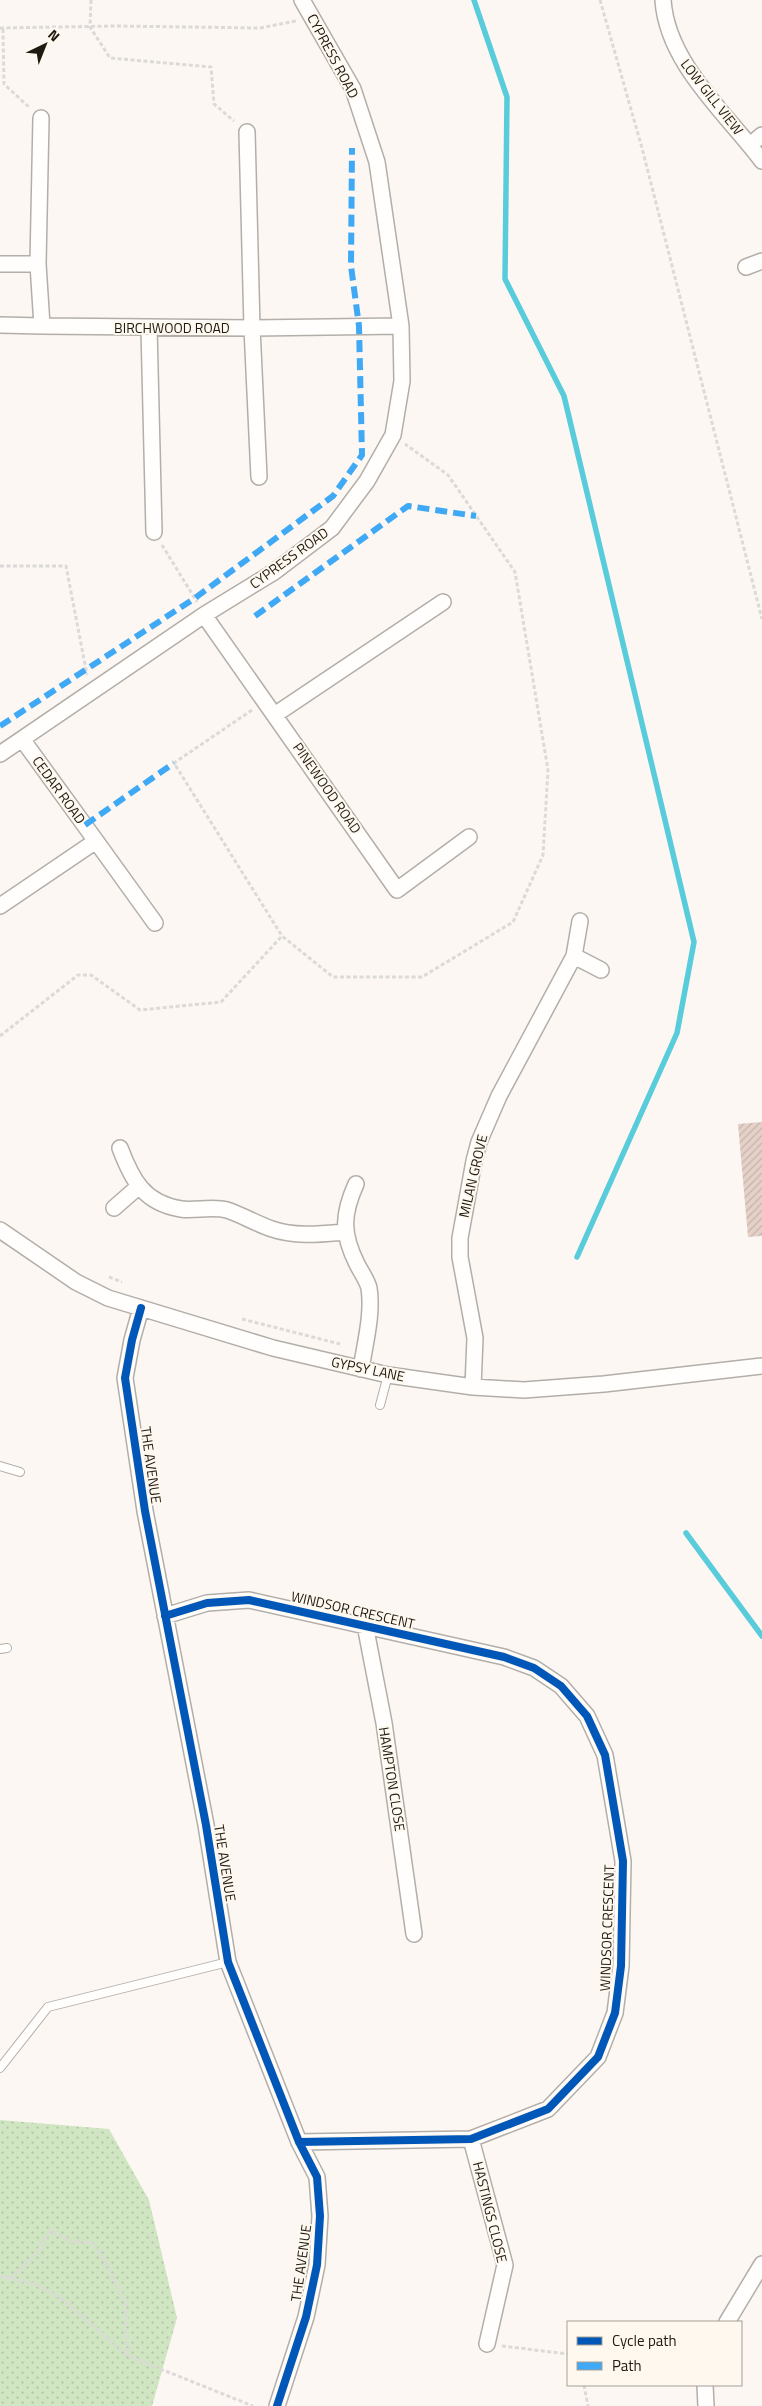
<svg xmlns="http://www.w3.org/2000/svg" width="762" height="2406" font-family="'Titillium Web',sans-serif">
<defs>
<pattern id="park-dots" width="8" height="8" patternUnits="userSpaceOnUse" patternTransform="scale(1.25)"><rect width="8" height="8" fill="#d0e5c2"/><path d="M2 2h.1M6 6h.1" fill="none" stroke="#b2c4a6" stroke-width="1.8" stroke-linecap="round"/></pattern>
<pattern id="building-hatch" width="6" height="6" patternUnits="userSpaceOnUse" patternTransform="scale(1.25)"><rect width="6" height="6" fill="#e6d1c9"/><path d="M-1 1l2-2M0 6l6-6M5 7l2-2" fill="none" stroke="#c5b3ac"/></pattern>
</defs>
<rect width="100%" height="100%" fill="#fcf7f2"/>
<path fill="url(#park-dots)" d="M0 2120 109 2129 149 2200 177 2318 152 2406H0Z"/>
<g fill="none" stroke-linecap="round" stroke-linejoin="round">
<path stroke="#58ccdb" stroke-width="5.5" d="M474 0 507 97 505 279 564 396 694 942 677 1033 577 1257
M686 1533 762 1636"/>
</g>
<path fill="url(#building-hatch)" d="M762 1122V1236L748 1237 738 1124Z"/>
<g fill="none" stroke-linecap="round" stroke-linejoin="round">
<defs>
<path id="service" d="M380 1405 388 1375
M0 1466 20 1472
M0 1649 7 1648
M0 2068 48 2007 228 1962"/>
<path id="minor" d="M663 0C667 63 726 113 762 161
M247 132 252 328 259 477
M750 145 762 135
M0 264H38L42 326 252 328 401 326
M38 264 41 118
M746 267 762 261
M0 325 42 326
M149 328 154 532
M204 615 397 890 469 837
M276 714 443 602
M0 754 204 615 274 572 332 528 367 481 393 435 402 381 401 326 377 162 353 89 302 0
M96 841 155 923
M0 906 96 841 22 739
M574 956 601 970
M120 1148C132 1180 144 1203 181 1209 195 1211 212 1206 227 1210 242 1215 257 1224 272 1229 295 1237 321 1234 345 1232
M356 1184C342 1215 342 1234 357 1264 361 1272 367 1280 369 1288 373 1314 365 1343 361 1369
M114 1208 138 1187
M0 1230 76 1282 108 1298 273 1348 388 1375 473 1387 524 1390 604 1384 762 1366
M141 1308 132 1340 125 1378 145 1511 206 1825 228 1962 299 2142 317 2177 320 2216 317 2265 306 2317 277 2406
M473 1387 475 1338 460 1257V1238L474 1161 479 1142 499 1096 574 956 580 921
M165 1616 207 1603 249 1600 504 1657 534 1668 561 1686 587 1716 605 1755 623 1861 621 1966 615 2013 598 2057 548 2109 471 2139 299 2142
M365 1625 384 1723 414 1934
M471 2139 505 2265 487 2344
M727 2322 762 2264
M705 2385 706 2406"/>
</defs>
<use href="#service" stroke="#b3aea8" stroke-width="10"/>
<use href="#minor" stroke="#b3aea8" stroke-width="18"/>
<path stroke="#dcdad8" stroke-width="3" stroke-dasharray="4 2.5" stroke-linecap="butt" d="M91 0 90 27 110 58 211 67 214 104 234 121
M600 0 642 148 762 619
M0 28 115 26 260 28 296 21
M3 29 4 84 30 108
M162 545 197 602
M0 566H66L87 675
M252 710 174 763 282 936
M0 1036 78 975H91L140 1010 221 1002 282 936 333 977H422L513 922 543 855 548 770 515 572 448 475 405 444
M109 1277 122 1282
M242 1319 340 1344
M0 2276 37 2285 62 2299 128 2356 253 2406
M10 2278 34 2257 50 2231 73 2242 92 2243 104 2259 126 2303 128 2356
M502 2346 568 2354
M584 2385 588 2406"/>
<use href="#service" stroke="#fffefd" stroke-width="8"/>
<use href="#minor" stroke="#fffefd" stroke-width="15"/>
<path stroke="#3fa9f5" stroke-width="6" stroke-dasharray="12 6" stroke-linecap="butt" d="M255 616 408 506 476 516
M0 726 195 598 333 496 362 455 359 326 351 266 352 148
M85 825 174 763"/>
<defs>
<path id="cycleway" d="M141 1308 132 1340 125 1378 145 1511 206 1825 228 1962 299 2142 317 2177 320 2216 317 2265 306 2317 277 2406
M165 1616 207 1603 249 1600 504 1657 534 1668 561 1686 587 1716 605 1755 623 1861 621 1966 615 2013 598 2057 548 2109 471 2139 299 2142"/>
</defs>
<use href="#cycleway" stroke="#fff8ef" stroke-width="11"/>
<use href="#cycleway" stroke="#0057b8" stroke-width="8"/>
</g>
<g text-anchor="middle" stroke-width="4" stroke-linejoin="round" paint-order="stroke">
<g font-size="14" fill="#1e1911" stroke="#fff8ef">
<text transform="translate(333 56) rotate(62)" y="5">CYPRESS ROAD</text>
<text transform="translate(712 97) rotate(52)" y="5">LOW GILL VIEW</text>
<text x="172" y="333">BIRCHWOOD ROAD</text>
<text transform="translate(289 558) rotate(-36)" y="5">CYPRESS ROAD</text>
<text transform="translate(327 788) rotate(55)" y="5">PINEWOOD ROAD</text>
<text transform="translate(59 790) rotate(54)" y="5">CEDAR ROAD</text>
<text transform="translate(473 1176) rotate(-77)" y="5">MILAN GROVE</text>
<text transform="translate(368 1369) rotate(12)" y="5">GYPSY LANE</text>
<text transform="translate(151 1465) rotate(82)" y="5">THE AVENUE</text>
<text transform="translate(353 1610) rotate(13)" y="5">WINDSOR CRESCENT</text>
<text transform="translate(392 1779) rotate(81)" y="5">HAMPTON CLOSE</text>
<text transform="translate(225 1863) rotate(81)" y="5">THE AVENUE</text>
<text transform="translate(607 1928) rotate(-88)" y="5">WINDSOR CRESCENT</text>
<text transform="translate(490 2212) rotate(76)" y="5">HASTINGS CLOSE</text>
<text transform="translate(301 2263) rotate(-82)" y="5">THE AVENUE</text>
</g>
</g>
<rect x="567" y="2321" width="175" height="65" fill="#fff8ef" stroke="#a59f96"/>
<rect x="577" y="2337" width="25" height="8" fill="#0057b8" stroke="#a59f96"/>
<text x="612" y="2346" font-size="15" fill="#1e1911">Cycle path</text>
<rect x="577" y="2362" width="25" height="8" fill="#3fa9f5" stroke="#a59f96"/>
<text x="612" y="2371" font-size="15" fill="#1e1911">Path</text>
<g transform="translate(45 45) rotate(43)" stroke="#fff8ef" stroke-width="4" paint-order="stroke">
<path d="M0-4L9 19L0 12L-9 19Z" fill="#1e1911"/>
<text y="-8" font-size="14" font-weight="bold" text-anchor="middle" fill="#1e1911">N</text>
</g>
</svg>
